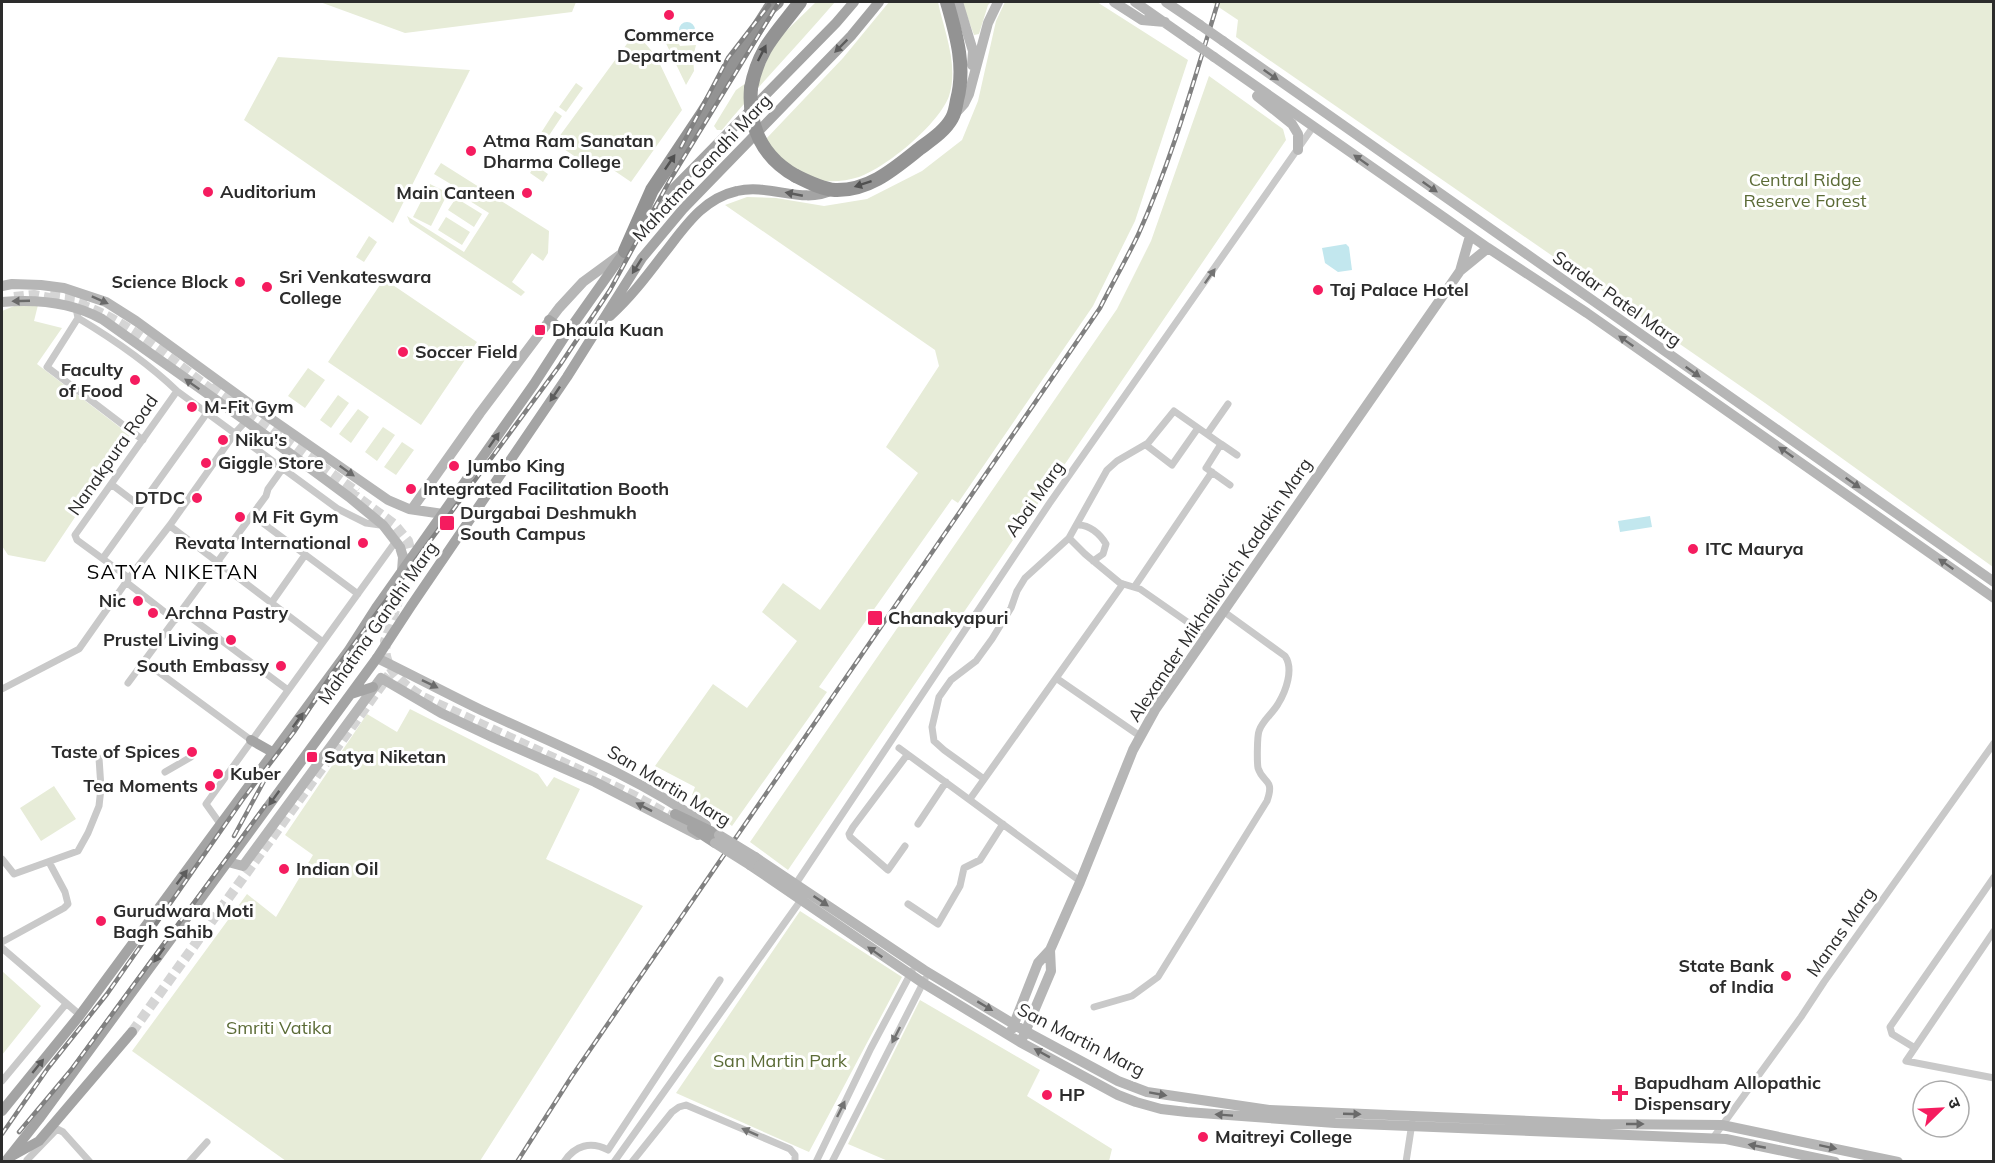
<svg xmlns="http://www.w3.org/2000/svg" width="1995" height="1163" font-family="Mulish,'Noto Sans Devanagari',sans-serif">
<rect width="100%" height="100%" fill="#fff"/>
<path fill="#e7ecd8" d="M320 2H576L572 12 405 33Z
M816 2H835C798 45 758 86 722 130H717L714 126 736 90 762 72 770 53 782 35Z
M889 2H938C944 31 959 65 949 96 939 124 887 167 859 177 843 182 825 183 809 178 790 173 778 154 765 140L843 58Z
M962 2H991L988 5 979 34 974 35Z
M1005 2H1097L1188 60 1135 221 1093 306 958 503 952 499 819 687 827 692 732 826 692 795 695 787 655 766 713 684 747 708 797 641 762 612 783 583 820 610 918 473 886 447 939 366 935 350 725 205 747 197 776 198 824 206 867 199 922 171 962 140 978 101 996 21Z
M1211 2H1993V567L1765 403 1236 37 1238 20Z
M673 32 680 46 696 45 693 57 694 71 686 85 662 35Z
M638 35 656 56 682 110 631 182 606 165 592 168 558 145 556 141 629 41Z
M278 57 470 70 393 223 244 120Z
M1209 76 1283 129 1286 140 788 870 750 842 1117 309 1151 241Z
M576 83 583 88 566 112 559 107Z
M555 111 562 116 546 140 539 136Z
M441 163 549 231 548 253 543 261 532 253 512 282 525 292 521 296 410 223 407 216 464 252 489 213 457 193 459 189 434 174Z
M535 165 548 174 543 182 530 173Z
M430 184 448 193 431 226 413 217Z
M456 198 482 214 474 227 448 210Z
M446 217 470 232 462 245 438 230Z
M369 236 377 242 364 262 356 257Z
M384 279 477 342 421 425 328 362Z
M19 304 38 305 34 321 62 328 37 364 130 435 45 562 8 555 2 546V311Z
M308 368 325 380 305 408 288 396Z
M338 395 349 403 331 428 320 420Z
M358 409 369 417 351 443 339 434Z
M383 427 395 435 377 461 365 452Z
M402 442 414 450 396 475 384 467Z
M410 709 538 774 547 787 554 777 580 789 546 859 643 906 480 1161H286L132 1051 247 894 276 917 313 855 285 835 367 714 397 732Z
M54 786 76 819 41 841 20 808Z
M800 911 902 977 809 1152 676 1093Z
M2 971 41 1006 2 1055Z
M920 1000 1040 1070 1027 1096 1112 1149 1109 1161H888L848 1144Z"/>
<path fill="#c2e7ee" d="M679 30a8 8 0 1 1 16 0a8 8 0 1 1-16 0Z
M1346 244 1349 247 1352 270 1338 272 1325 263 1322 248Z
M1650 516 1652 527 1620 532 1618 521Z"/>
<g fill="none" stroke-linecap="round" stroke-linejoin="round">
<path stroke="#d5d5d5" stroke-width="10" stroke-dasharray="10 5" stroke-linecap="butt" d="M50 295 75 298 87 302
M14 297 34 295 55 299
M79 304C128 320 174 363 216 393
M211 386 357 492
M349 491 394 524 408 541 412 558 385 641C386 646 385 651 386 656 390 674 408 688 423 697L633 795 669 815
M132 1032 389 675"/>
<path stroke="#c9c9c9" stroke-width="7" d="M76 308 78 318C113 339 147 362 177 391L338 509 366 523 380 525
M78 318 47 367 143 440
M1207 434 1228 404
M1221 444 1237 455
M1146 445 1172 465 1198 428
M111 484 140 506
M252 515 358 594
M1077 525C1089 524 1100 534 1106 544L1103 554 1093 561
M170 526 323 642
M103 558 207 413
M129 578 77 540 75 535 177 391
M126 582 175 620
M1135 586 1212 472
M272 602 305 555
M182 611 288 690
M1206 635 1140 589 1120 583 1085 554 1069 538 1107 470 1117 461 1148 443 1174 411 1221 444 1206 468 1230 485
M145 662 251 740
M1056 678 1140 736
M128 683 266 496 268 489 283 468
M2 689 79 649 129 578 170 525 235 433 246 421
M899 748 1080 881
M165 772 191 757
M984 779 944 750 934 741 932 727 939 697 951 680 976 661 992 639 1011 608 1017 591 1025 578 1069 538
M970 799 1123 584
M918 824 946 782
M221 825 206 804 396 541
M905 846 888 870 850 837 849 834 853 827 907 755
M2 859 14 874 78 851 88 833 99 806 101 788 99 758
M795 885 1049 504 1313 127
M908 904 938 924 960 886 964 868 980 860 1003 824
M1994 931 1906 1061 1994 1078
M2 942 64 908 68 904 65 892 49 862
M2 948 80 1015
M1094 1007 1132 996 1158 977 1267 801C1275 778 1263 784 1258 768 1257 762 1257 737 1259 731 1262 721 1273 713 1278 704 1286 691 1294 669 1285 656L1223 611
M1915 1048 1892 1034 1890 1027 1994 877
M2 1081 66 1004
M1713 1138 1801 1017 1824 982 1994 743
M27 1160 57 1129 63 1132 90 1162
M189 1162 207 1142
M564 1162C575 1145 591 1141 608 1150L720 980
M614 1162 801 900
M632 1162 672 1112 679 1107 686 1105 790 1149 795 1155V1162
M816 1162 871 1048 912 971
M832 1162 925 979
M1406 1162 1412 1123"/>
<path stroke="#b6b6b6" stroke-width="10" d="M958 2 973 51 972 65
M1114 2 1142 20 1165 22
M1135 2 1191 41
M1166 2 1200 25
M1223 41 1994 582
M1214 57 1488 248 1587 313 1994 598
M1257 96 1292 124 1298 134V150
M954 115 964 104 969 94 988 23 998 2
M1460 271 1470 236
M2 286 12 284 41 285 64 288 106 302 136 321 254 407 388 500 409 509 443 514
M2 302C36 299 71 302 102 319L246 421 349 497 383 525 400 547 403 557 402 571
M412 509 480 413 559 308 583 282 624 252
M377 658C412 675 446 693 481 710 557 745 636 776 706 825
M755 857 924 970 1025 1031 1118 1081 1147 1092 1269 1110 1600 1124 1722 1125 1898 1162
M228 862 243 866 381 678 441 713 494 738 595 782 698 835
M750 865 923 983 1020 1042 1118 1095 1136 1102 1161 1109 1187 1112 1335 1123 1726 1139 1835 1162
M1012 1029 1038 963 1050 950 1080 882 1133 750 1155 710 1460 271 1488 248
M1023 1037 1051 971 1050 950"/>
<path stroke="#a4a4a4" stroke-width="10" d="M610 316C630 298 646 277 662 256 683 230 701 199 737 191 769 183 803 205 832 190
M549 320 567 333
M351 694 373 687
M251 740 274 753
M675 814 719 835
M692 828 715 843
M2 1111 80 1015 349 650 376 608 534 384 567 333 625 251 668 194 836 23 854 2
M12 1156 39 1141 132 1032
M5 1162 39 1119 377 658 411 606 567 377 642 258 683 209 851 36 879 2"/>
<path stroke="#939393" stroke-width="14" d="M751 88C759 47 777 33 800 2
M796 176C808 182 822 189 835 190 869 191 894 169 919 149 931 140 945 131 952 118 955 113 956 106 957 100 966 66 956 34 947 2
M625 251 652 190 702 115 770 8 777 2"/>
<defs>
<path id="rail" d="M681 147 728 58 769 5
M234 836 264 781
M19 1132 71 1070 265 806
M2 1134 48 1068 107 994 243 799 294 732 334 671 560 365 610 290 670 180 779 2
M517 1162 572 1076 1100 308C1112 284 1126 260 1138 235 1172 160 1194 80 1218 2"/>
</defs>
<use href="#rail" stroke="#818181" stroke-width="4.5"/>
<use href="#rail" stroke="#fff" stroke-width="2" stroke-dasharray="7" stroke-linecap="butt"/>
<path stroke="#b6b6b6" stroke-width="10" d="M1200 25 1223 41
M1191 41 1214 57
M719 835 755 857
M715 843 750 865"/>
<path stroke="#939393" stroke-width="14" d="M751 88C748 126 762 157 796 176"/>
</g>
<defs><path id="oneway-solid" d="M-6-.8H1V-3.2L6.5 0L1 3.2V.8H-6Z" transform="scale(1.5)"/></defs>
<g fill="#5c5c5c">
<use href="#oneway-solid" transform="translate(841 46) rotate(135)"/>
<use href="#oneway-solid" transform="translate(794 194) rotate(-169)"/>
<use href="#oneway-solid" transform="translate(637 266) rotate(122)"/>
<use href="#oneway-solid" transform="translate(555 394) rotate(124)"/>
<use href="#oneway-solid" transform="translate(494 440) rotate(-55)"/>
<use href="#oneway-solid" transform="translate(298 720) rotate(-54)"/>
<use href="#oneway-solid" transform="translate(274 798) rotate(126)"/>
<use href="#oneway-solid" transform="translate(182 877) rotate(-53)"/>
<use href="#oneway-solid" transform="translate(159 955) rotate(126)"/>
<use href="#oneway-solid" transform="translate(38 1066) rotate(-51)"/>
</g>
<g fill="#505050">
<use href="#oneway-solid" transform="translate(762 53) rotate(-63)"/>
<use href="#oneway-solid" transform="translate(670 162) rotate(-56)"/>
<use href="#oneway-solid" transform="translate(863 184) rotate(162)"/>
</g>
<g fill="#6a6a6a">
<use href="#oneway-solid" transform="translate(1271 75) rotate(35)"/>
<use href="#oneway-solid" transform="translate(1361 160) rotate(-145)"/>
<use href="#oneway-solid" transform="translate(1430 187) rotate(35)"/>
<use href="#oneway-solid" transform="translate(100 300) rotate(24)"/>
<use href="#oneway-solid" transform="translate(21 301) rotate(178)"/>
<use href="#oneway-solid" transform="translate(1626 341) rotate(-145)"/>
<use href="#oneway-solid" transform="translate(1693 372) rotate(35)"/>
<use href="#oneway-solid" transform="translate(192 384) rotate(-145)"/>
<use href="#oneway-solid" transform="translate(1786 452) rotate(-145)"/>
<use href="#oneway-solid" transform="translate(347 471) rotate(35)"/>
<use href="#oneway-solid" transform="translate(1853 483) rotate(35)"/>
<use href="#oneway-solid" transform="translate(1946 564) rotate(-145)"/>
<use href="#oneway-solid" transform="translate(430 684) rotate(26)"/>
<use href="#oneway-solid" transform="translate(644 807) rotate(-153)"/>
<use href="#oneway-solid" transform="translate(821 901) rotate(34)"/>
<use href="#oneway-solid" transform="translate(875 952) rotate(-145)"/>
<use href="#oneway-solid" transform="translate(985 1006) rotate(31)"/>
<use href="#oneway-solid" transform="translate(1042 1053) rotate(-151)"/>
<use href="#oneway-solid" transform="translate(1158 1094) rotate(10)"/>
<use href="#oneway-solid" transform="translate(1352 1114) rotate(2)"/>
<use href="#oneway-solid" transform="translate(1224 1115) rotate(-176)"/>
<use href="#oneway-solid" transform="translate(1635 1124)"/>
<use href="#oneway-solid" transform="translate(1757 1146) rotate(-169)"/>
<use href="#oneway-solid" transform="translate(1828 1147) rotate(12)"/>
</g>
<g fill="#737373">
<use href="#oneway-solid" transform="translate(1210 276) rotate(-55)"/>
<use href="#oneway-solid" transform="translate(896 1035) rotate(117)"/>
<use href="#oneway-solid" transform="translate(841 1109) rotate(-64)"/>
<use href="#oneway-solid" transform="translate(750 1132) rotate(-156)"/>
</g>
<g fill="#f51c5f" stroke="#fff" stroke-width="2">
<circle cx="669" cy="15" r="6"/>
<circle cx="471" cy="151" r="6"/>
<circle cx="208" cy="192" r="6"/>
<circle cx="527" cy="193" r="6"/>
<circle cx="240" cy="282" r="6"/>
<circle cx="267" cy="287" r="6"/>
<circle cx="1318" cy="290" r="6"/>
<rect x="534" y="324" width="12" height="12" rx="3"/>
<circle cx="403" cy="352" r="6"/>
<circle cx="135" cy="380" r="6"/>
<circle cx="192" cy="407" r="6"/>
<circle cx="223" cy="440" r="6"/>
<circle cx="206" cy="463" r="6"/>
<circle cx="454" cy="466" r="6"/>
<circle cx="411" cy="489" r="6"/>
<circle cx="197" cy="498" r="6"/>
<circle cx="240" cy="517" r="6"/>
<rect x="439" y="515" width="16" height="16" rx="3"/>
<circle cx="363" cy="543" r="6"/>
<circle cx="1693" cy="549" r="6"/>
<circle cx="138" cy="601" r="6"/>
<circle cx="153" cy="613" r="6"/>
<rect x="867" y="610" width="16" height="16" rx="3"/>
<circle cx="231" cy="640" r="6"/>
<circle cx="281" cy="666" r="6"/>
<circle cx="192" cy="752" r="6"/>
<rect x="306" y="751" width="12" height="12" rx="3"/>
<circle cx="218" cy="774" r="6"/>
<circle cx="210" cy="786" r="6"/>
<circle cx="284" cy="869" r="6"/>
<circle cx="101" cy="921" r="6"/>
<circle cx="1786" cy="976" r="6"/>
<path d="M1617 1084h6v6h6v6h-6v6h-6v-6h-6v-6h6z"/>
<circle cx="1047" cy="1095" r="6"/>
<circle cx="1203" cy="1137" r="6"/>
</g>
<g text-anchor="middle" stroke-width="6" stroke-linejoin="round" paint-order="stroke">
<g font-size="18" font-weight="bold" fill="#2c2c2c" stroke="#fff" text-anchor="start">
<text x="669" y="41" text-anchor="middle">Commerce<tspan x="669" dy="21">Department</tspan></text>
<text x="483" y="147">Atma Ram Sanatan<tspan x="483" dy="21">Dharma College</tspan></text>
<text x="220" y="198">Auditorium</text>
<text x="515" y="199" text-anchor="end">Main Canteen</text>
<text x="279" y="283">Sri Venkateswara<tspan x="279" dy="21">College</tspan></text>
<text x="228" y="288" text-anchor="end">Science Block</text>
<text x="1330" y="296">Taj Palace Hotel</text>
<text x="552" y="336">Dhaula Kuan</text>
<text x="415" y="358">Soccer Field</text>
<text x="123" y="376" text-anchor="end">Faculty<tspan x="123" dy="21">of Food</tspan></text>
<text x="204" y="413">M-Fit Gym</text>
<text x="235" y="446">Niku's</text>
<text x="218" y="469">Giggle Store</text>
<text x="466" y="472">Jumbo King</text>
<text x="423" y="495">Integrated Facilitation Booth</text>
<text x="185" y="504" text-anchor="end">DTDC</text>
<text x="460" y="519">Durgabai Deshmukh<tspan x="460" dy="21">South Campus</tspan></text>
<text x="252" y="523">M Fit Gym</text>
<text x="351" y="549" text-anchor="end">Revata International</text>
<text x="1705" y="555">ITC Maurya</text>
<text x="126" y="607" text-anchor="end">Nic</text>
<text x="165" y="619">Archna Pastry</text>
<text x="888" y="624">Chanakyapuri</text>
<text x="219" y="646" text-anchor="end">Prustel Living</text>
<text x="269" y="672" text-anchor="end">South Embassy</text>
<text x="180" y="758" text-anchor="end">Taste of Spices</text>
<text x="324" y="763">Satya Niketan</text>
<text x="230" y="780">Kuber</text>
<text x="198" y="792" text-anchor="end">Tea Moments</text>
<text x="296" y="875">Indian Oil</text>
<text x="113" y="917">Gurudwara Moti<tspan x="113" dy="21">Bagh Sahib</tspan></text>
<text x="1774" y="972" text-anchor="end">State Bank<tspan x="1774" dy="21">of India</tspan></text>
<text x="1634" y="1089">Bapudham Allopathic<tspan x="1634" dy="21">Dispensary</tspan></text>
<text x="1059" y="1101">HP</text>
<text x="1215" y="1143">Maitreyi College</text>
</g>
<g font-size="18" fill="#2c2c2c" stroke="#fff">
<text transform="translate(702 168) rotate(-47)" y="6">Mahatma Gandhi Marg</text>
<text transform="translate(1617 299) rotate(35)" y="6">Sardar Patel Marg</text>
<text transform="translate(113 455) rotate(-55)" y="6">Nanakpura Road</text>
<text transform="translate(1035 499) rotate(-55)" y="6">Abai Marg</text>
<text transform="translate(1220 590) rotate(-56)" y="6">Alexander Mikhailovich Kadakin Marg</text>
<text transform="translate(378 623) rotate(-55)" y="6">Mahatma Gandhi Marg</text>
<text transform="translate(669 786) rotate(31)" y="6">San Martin Marg</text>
<text transform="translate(1841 932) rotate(-55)" y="6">Manas Marg</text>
<text transform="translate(1081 1040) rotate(27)" y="6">San Martin Marg</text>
</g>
<g font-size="18" fill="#5b6b36" stroke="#fff">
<text x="1805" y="186">Central Ridge<tspan x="1805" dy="21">Reserve Forest</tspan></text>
<text x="279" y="1034">Smriti Vatika</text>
<text x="780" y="1067">San Martin Park</text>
</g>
<g font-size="20" letter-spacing="1.5" fill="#000" stroke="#fff">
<text x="173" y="579">SATYA NIKETAN</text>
</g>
</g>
<rect width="1995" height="1163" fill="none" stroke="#2c2c2c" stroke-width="6"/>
<g transform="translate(1941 1109) rotate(66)"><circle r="28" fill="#ffffff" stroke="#ababab" stroke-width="1.5"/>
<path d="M0-4.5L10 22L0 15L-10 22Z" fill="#f51c5f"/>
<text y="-9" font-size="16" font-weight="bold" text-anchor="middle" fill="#2c2c2c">उ</text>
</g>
</svg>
